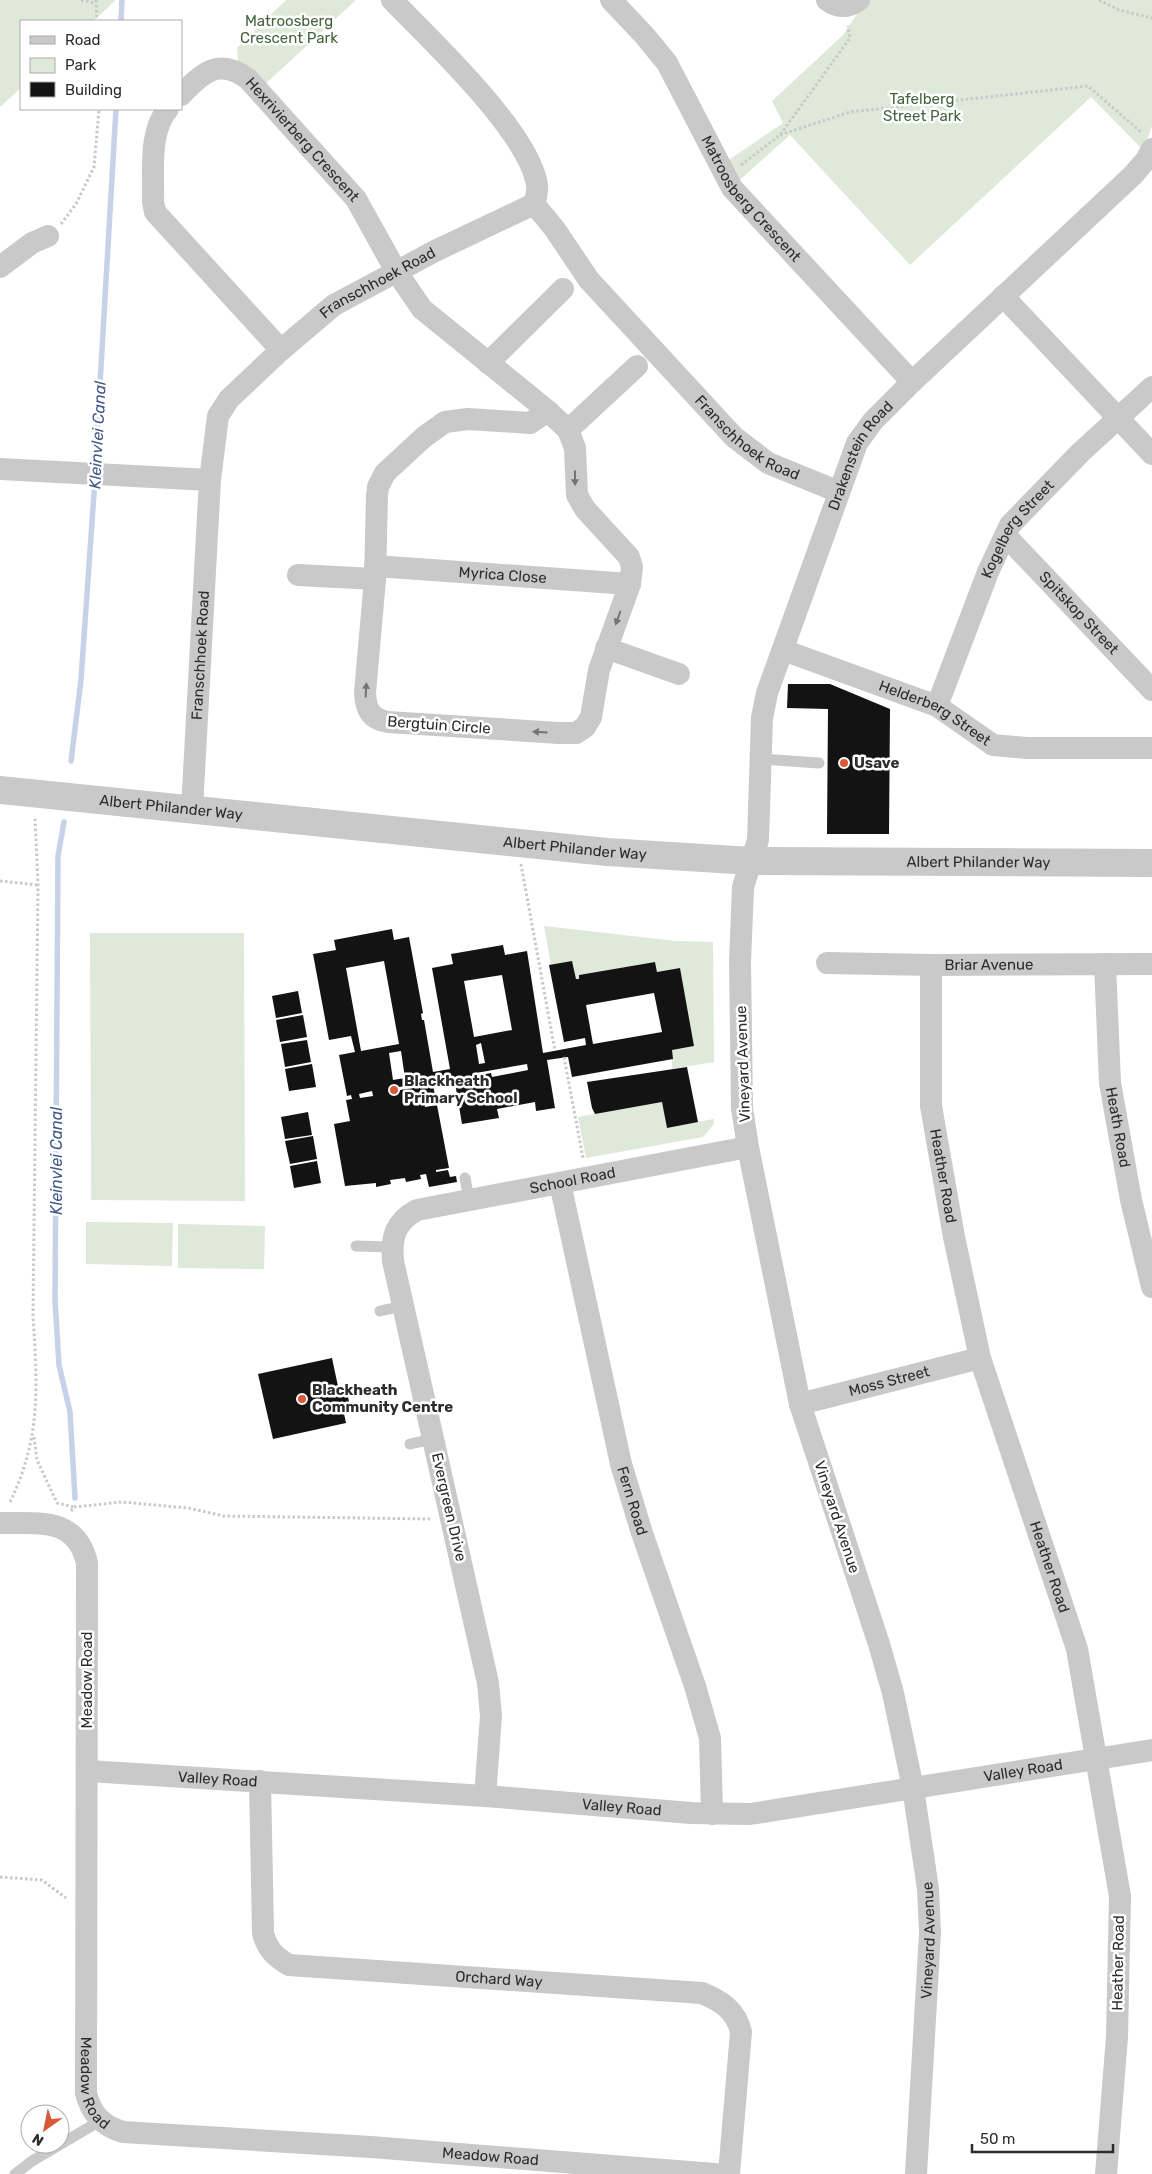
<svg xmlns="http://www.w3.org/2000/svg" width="1152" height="2174" font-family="Rubik,sans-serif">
<rect width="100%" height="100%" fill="#fff"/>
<path fill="#dee9da" d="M0 0H116L93 21H21V88L0 107Z
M286 0H356L262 87 238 61 237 48Z
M870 0H1152V126L1143 150 1091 97 910 265 790 135 733 186 720 166 783 123 772 101 843 35 861 8Z
M544 926 676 941 713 942 714 1062 672 1069V1050L694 1046 680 968 657 972 655 962 579 975V979H576L572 961 551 965Z
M90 933H244L245 1201 91 1200Z
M662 1102 667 1127 714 1119V1124L703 1137 586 1158 578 1117Z
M86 1222 173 1223 172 1266 86 1264Z
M178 1224 265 1226 264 1269 178 1268Z"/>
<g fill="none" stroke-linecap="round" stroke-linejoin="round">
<path stroke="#c7d2e8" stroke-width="5.5" d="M121 21 122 0
M95 470 116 109
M71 761 81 680 95 479
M64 822 58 856 55 1300 59 1365 70 1412 75 1498"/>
</g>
<path fill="#131313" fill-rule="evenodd" d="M788 684H830L890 709 889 834H827L828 709 787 708Z
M392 929 394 940 409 937 423 1013 421 1014 422 1020H424L433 1072 450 1069 432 968 453 964 451 954 503 945 505 955 527 951 543 1053 586 1045 585 1038 564 1042 549 965 572 961 576 979H579V975L655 962 657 972 680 968 694 1046 672 1050 673 1059 572 1077 568 1057 547 1060 555 1108 536 1111 535 1102 497 1109 499 1118 462 1124 454 1077 394 1088 395 1091 433 1084 436 1102 425 1104V1107L437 1105 449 1168 436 1170V1172L448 1170 450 1177 456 1176 457 1182 429 1187 426 1174 420 1175 421 1179 406 1182 405 1178 390 1180 391 1184 376 1187V1183L345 1186 334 1124 350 1121 346 1100 352 1099 351 1095 347 1096 339 1055 355 1052 351 1036 329 1040 313 954 336 950 334 940ZM384 961 399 1044 361 1051 346 968ZM502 975 512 1030 474 1037 464 981ZM654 993 662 1032 593 1044 586 1005ZM481 1043 485 1063 479 1064 476 1045ZM401 1051 405 1078 393 1080 389 1053ZM527 1064 528 1070 492 1077 491 1073 476 1076V1073ZM372 1091 373 1096 360 1098 359 1094Z
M298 991 302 1013 276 1018 272 996Z
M303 1015 307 1037 280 1042 276 1020Z
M307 1040 311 1062 285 1067 281 1044Z
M312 1064 316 1087 289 1091 285 1069Z
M687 1067 698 1122 667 1128 662 1102 595 1114 592 1108 587 1082Z
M308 1112 312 1135 285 1139 281 1117Z
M313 1136 317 1159 290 1164 285 1141Z
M317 1161 321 1183 294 1188 290 1166Z
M332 1358 339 1391 347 1390 349 1402 342 1404 346 1423 273 1439 258 1374Z"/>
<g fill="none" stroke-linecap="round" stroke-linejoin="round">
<path stroke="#c9c9c9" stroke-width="3" stroke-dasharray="2.5 2.5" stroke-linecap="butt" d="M81 0 95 3
M96 0 97 21
M1099 0 1119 10 1152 18
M780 135 850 112 1088 86 1142 133
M741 165 780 135 850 38 848 26
M61 224 76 204 94 167 99 109
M521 864 555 1051
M0 881 38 885
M564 1057 583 1158
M34 1437 37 1460 57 1503 74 1507
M10 1502C42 1436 37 1385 33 1314L38 885 35 816
M71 1511 74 1507 122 1502 188 1508 224 1516 430 1519
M0 1877 42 1880 66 1898"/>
<path stroke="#c9c9c9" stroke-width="11" d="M761 759 819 763
M465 1178 469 1199
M356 1246 392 1247
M380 1311 403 1306
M410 1444 433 1439
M15 2174 32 2161 100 2121"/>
<g stroke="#c9c9c9" stroke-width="22">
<path d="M392 0C431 40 529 132 537 185 538 192 536 198 534 204"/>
<path id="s1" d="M611 0 645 36 667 63 732 188 912 382"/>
<path d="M827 0C838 8 848 8 859 0"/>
<path id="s2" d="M181 95C203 73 218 57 248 79L356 199 396 271 422 309 548 411 568 430 575 448 577 495 585 509 629 557 632 567 630 584 599 670 591 717 585 727 576 733H559L388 722C370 719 366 709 365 693L375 579 377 496 378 487 385 473 424 437 445 422 468 419 530 423 548 411"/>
<path d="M168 109C148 132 154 173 153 202L155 212 281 350"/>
<path id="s3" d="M534 204 554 228 589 280 734 437 768 463 839 492"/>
<path d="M0 267 32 243 48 236"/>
<path d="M1003 296 1152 454"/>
<path d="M488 363 563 289"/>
<path d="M568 430 637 366"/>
<path d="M0 469 210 480"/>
<path id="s4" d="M1006 536 1152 690"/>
<path id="s5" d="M375 566 630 584"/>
<path d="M298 575 375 579"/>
<path d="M606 648 679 674"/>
<path id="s6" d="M783 650 937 706 993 745 1027 748H1152"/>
<path id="s7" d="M937 706 988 572 1010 525 1081 452 1152 387"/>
<path id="s8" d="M192 809 210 480 218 416 229 399 281 350 334 305 435 251 534 204"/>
<path id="s9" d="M827 963 931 965 1152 964"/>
<path id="s10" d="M1105 964 1110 1083 1131 1200 1152 1287"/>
<path id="s11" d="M931 965V1106L954 1237 980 1358 1077 1649 1120 1896 1117 2037 1106 2174"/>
<path id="s12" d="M560 1183 621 1464 642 1533 695 1686 710 1738 712 1814"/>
<path id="s13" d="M800 1404 980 1358"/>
<path id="s14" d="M0 1523C38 1524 76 1516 87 1563L86 2093C91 2114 102 2126 123 2132L371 2147 715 2174"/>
<path id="s15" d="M88 1771 485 1796 691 1813 750 1814 1152 1750"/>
<path id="s16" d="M260 1781 263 1933C267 1949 275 1957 289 1965L702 1993C721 2001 736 2010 741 2032L729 2174"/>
<path id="s17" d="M485 1796 491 1716 488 1683 393 1261C391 1237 395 1222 417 1210L748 1147"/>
<path id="s18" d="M916 2174 930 1933 928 1889 913 1788 893 1693 879 1644 800 1404 748 1147 742 1108 740 962 743 887 758 840 762 718 767 693 857 443 873 421 912 382 1133 175 1146 160 1152 149"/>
</g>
<path stroke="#c9c9c9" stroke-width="28" id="s19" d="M0 790 607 852 751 861 1152 863"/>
</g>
<defs><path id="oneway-solid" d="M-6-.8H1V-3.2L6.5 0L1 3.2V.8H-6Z" transform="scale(1.25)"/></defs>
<g fill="#737373">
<use href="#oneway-solid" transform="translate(575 478) rotate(90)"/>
<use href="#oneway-solid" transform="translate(618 618) rotate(110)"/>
<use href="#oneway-solid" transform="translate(366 690) rotate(-87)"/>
<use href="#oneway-solid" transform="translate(540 732) rotate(-176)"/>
</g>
<g fill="#d95838" stroke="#fff" stroke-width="2">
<circle cx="844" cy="763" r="5"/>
<circle cx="394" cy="1090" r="5"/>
<circle cx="302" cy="1399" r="5"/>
</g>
<g text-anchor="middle" stroke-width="5" stroke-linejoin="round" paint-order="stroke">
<g font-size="15" fill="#44643d" stroke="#fff">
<text x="289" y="26">Matroosberg<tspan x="289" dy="17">Crescent Park</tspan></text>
<text x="922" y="104">Tafelberg<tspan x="922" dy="17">Street Park</tspan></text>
</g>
<g font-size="15" fill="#2c2c2c" stroke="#fff">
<text dy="5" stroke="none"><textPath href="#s2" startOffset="160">Hexrivierberg Crescent</textPath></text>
<text dy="5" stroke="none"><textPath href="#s1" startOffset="245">Matroosberg Crescent</textPath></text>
<text dy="5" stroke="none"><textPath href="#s8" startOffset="604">Franschhoek Road</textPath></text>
<text dy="5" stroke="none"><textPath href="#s3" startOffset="319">Franschhoek Road</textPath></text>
<text dy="5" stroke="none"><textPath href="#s18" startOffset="1764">Drakenstein Road</textPath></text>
<text dy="5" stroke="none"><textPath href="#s7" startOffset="196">Kogelberg Street</textPath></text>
<text dy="5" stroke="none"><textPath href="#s5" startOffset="128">Myrica Close</textPath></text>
<text dy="5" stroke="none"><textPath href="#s4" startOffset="106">Spitskop Street</textPath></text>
<text dy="5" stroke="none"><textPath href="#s8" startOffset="154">Franschhoek Road</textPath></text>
<text dy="5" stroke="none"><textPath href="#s6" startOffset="165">Helderberg Street</textPath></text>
<text transform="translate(439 725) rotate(4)" y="5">Bergtuin Circle</text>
<text dy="5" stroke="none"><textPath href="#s19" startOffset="172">Albert Philander Way</textPath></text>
<text dy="5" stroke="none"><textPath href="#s19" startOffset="578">Albert Philander Way</textPath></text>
<text dy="5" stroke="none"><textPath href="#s19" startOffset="982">Albert Philander Way</textPath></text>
<text dy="5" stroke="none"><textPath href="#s9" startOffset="162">Briar Avenue</textPath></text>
<text transform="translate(743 1064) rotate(-92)" y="5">Vineyard Avenue</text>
<text dy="5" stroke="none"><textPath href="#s10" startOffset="164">Heath Road</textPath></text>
<text dy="5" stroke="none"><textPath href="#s11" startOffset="212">Heather Road</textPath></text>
<text dy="5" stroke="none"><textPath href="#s17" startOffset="765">School Road</textPath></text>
<text dy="5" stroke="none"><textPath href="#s13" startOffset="92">Moss Street</textPath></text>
<text dy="5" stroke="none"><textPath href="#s12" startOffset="326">Fern Road</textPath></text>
<text transform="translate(449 1507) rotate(77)" y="5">Evergreen Drive</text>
<text transform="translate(837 1517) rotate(72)" y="5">Vineyard Avenue</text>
<text dy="5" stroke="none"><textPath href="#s11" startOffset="618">Heather Road</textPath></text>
<text transform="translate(87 1680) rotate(-90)" y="5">Meadow Road</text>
<text dy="5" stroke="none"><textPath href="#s15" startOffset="940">Valley Road</textPath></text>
<text dy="5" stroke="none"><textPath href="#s15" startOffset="130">Valley Road</textPath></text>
<text dy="5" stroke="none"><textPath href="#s15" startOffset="535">Valley Road</textPath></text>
<text dy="5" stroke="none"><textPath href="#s18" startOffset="234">Vineyard Avenue</textPath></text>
<text transform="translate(1118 1963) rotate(-89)" y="5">Heather Road</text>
<text dy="5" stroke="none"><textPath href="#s16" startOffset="405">Orchard Way</textPath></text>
<text dy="5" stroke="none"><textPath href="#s14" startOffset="629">Meadow Road</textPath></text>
<text dy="5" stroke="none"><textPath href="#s14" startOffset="1062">Meadow Road</textPath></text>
</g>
<g font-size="15" font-weight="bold" fill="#2c2c2c" stroke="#fff" text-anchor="start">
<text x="854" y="768">Usave</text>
<text x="404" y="1086">Blackheath<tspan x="404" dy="17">Primary School</tspan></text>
<text x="312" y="1395">Blackheath<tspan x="312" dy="17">Community Centre</tspan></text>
</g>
<g font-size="16" font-style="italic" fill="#405888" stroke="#fff">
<text transform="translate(97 435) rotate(-87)" y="6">Kleinvlei Canal</text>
<text transform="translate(56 1161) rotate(-90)" y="6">Kleinvlei Canal</text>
</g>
</g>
<rect x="20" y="20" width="162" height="90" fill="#ffffff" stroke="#ababab"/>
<rect x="30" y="36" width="25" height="8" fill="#c9c9c9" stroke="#ababab"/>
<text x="65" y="45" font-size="15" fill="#2c2c2c">Road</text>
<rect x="30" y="58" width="25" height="15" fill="#dee9da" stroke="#ababab"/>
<text x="65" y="70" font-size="15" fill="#2c2c2c">Park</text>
<rect x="30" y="82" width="25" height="15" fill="#131313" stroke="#ababab"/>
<text x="65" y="95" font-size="15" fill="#2c2c2c">Building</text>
<g transform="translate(45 2129) rotate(213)"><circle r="24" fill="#ffffff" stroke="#ababab"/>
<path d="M0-4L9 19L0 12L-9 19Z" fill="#d95838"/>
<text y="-8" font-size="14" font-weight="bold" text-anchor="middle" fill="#2c2c2c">N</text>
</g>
<path d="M972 2144v8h141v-8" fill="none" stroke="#2c2c2c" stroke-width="2.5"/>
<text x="980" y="2144" font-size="15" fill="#2c2c2c" stroke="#ffffff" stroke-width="4" paint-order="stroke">50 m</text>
</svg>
